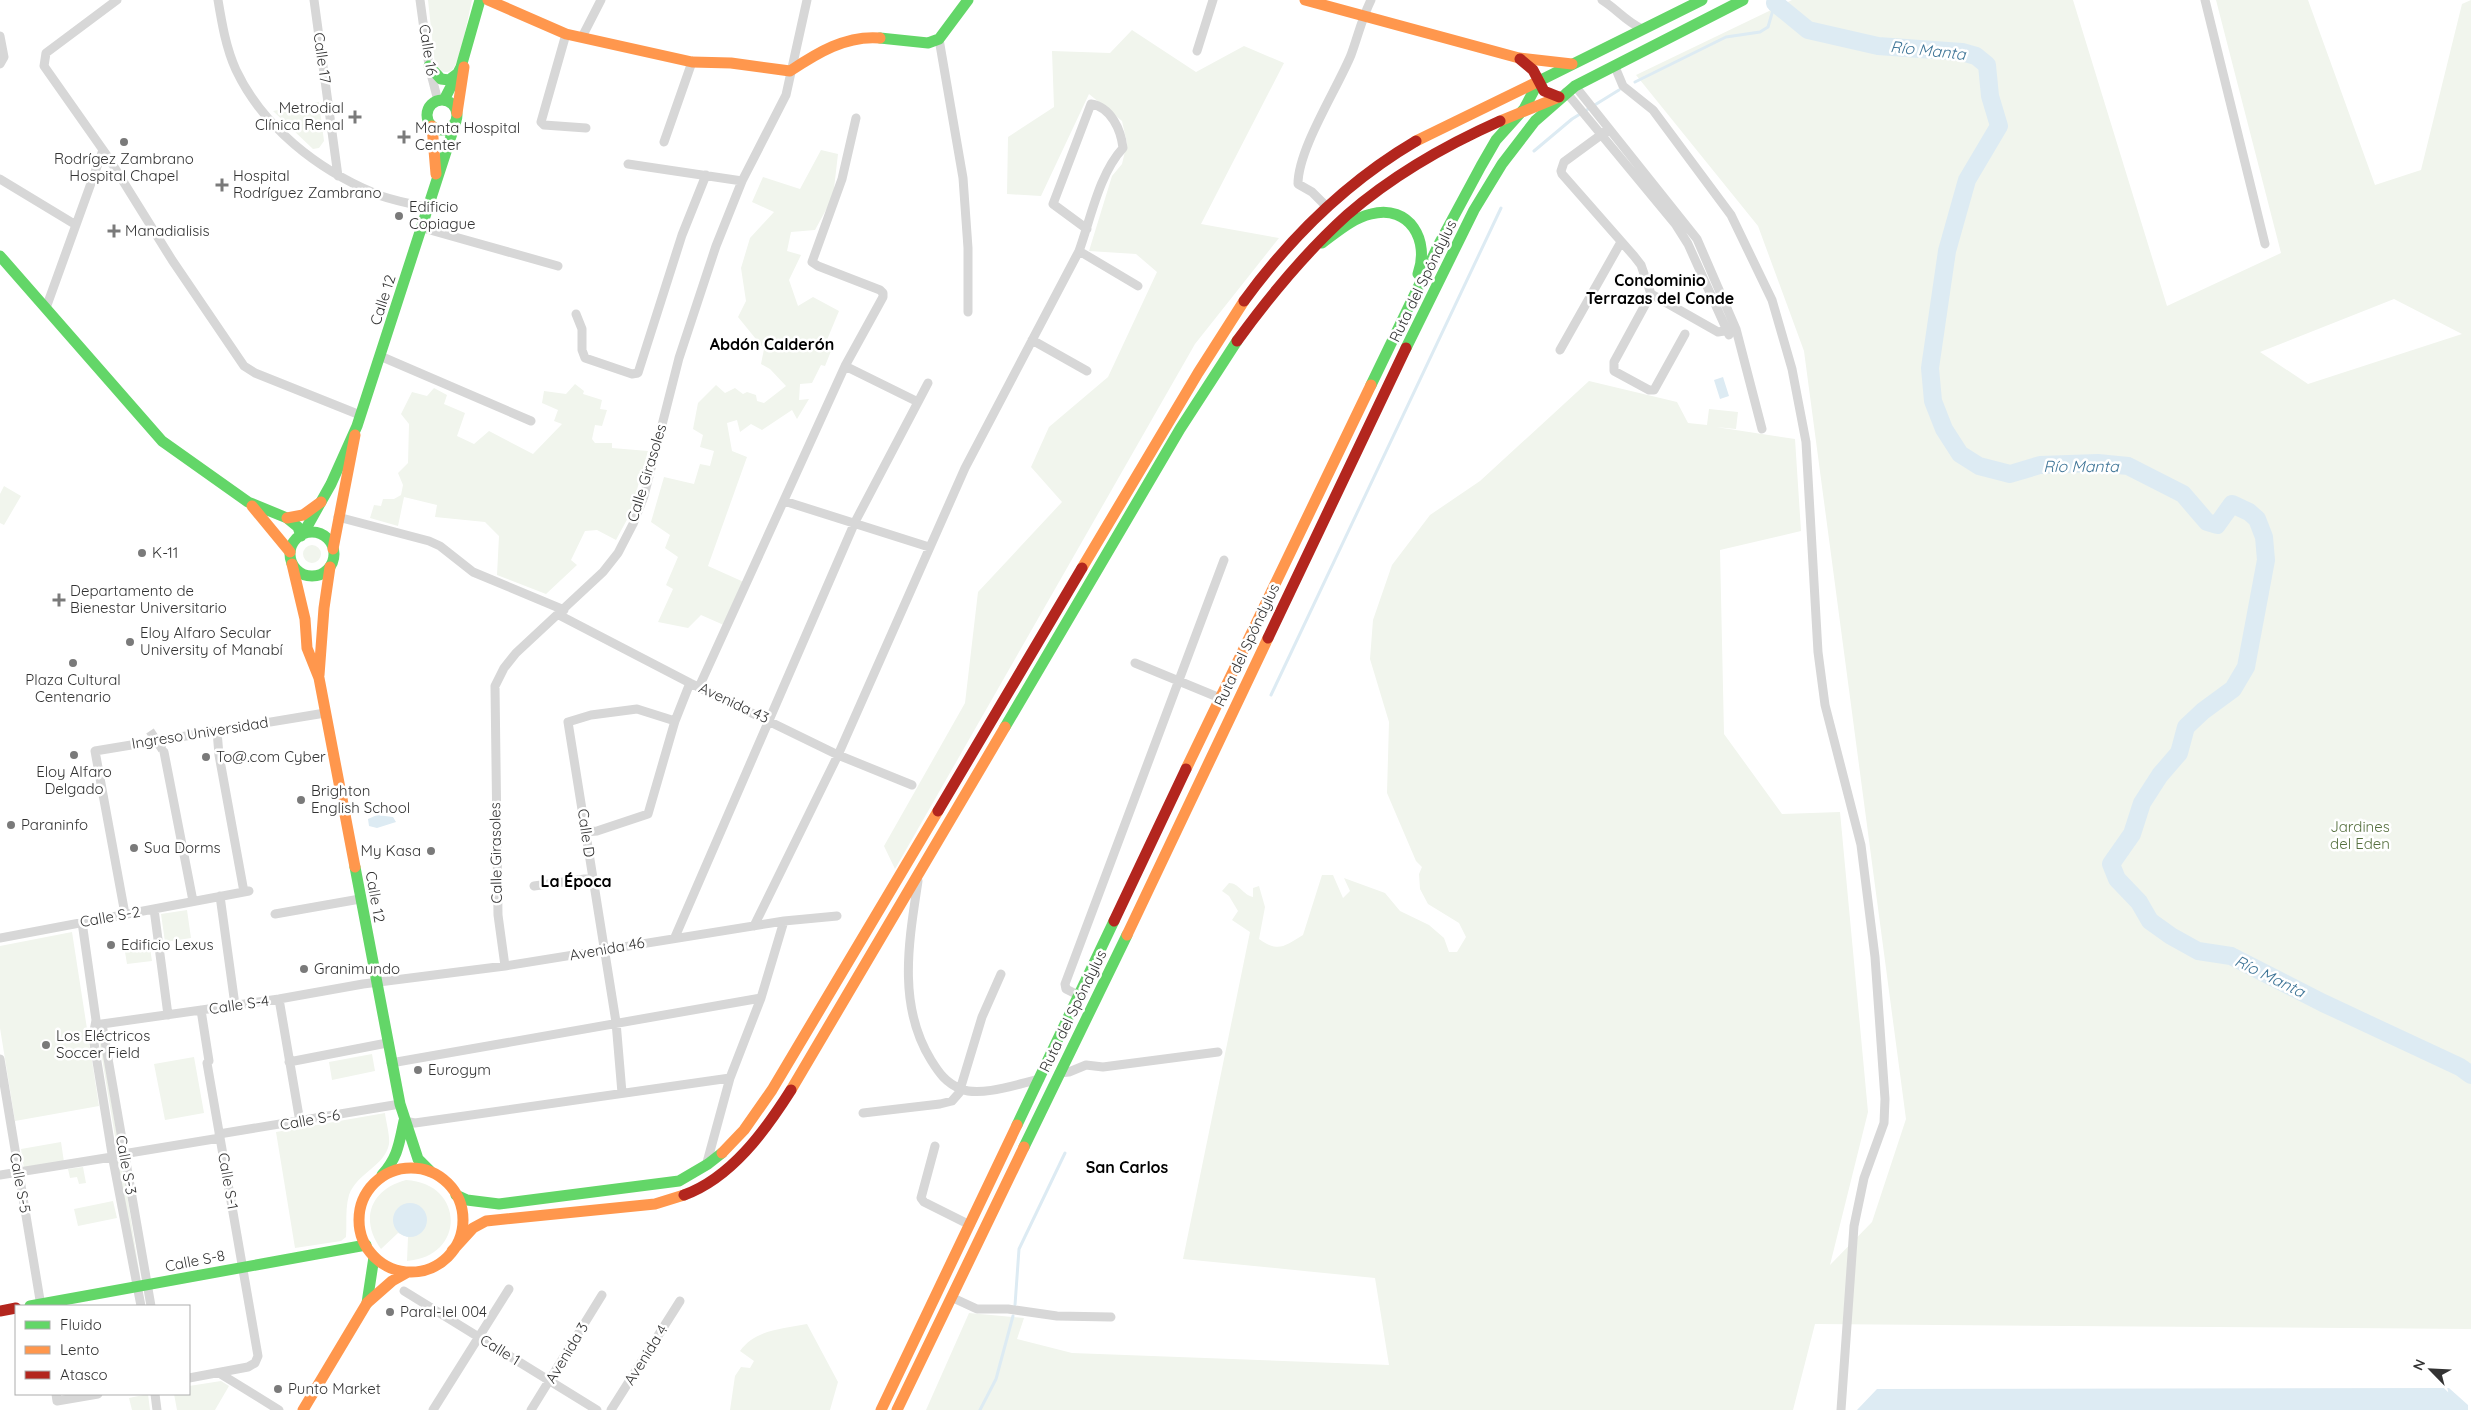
<svg xmlns="http://www.w3.org/2000/svg" width="2471" height="1410" font-family="Quicksand,sans-serif">
<rect width="100%" height="100%" fill="#fff"/>
<path fill="#f1f5ed" fill-rule="evenodd" d="M428 0H472C469 12 460 64 452 70 448 73 444 72 440 71L435 65Z
M1792 0H2073L2167 306 2281 253 2216 0H2308L2375 185 2421 170 2462 4 2471 0V1329L1815 1324 1793 1410H926L969 1313 1024 1318 1017 1339 1072 1353 1389 1365 1375 1278 1183 1259 1250 932 1232 920 1238 911 1229 896 1222 891 1229 883C1239 883 1243 895 1253 897V888L1259 886 1265 907 1259 939C1279 953 1284 946 1303 935L1322 875H1333L1343 898 1350 891 1344 878 1385 893 1400 911 1429 925 1444 938 1449 952H1457L1466 937 1459 923 1428 904 1420 889 1419 874 1422 867 1416 861 1387 793 1389 722 1370 659 1373 620 1392 565 1430 515 1480 481 1589 381 1677 402 1688 423 1707 425 1709 409 1738 412 1736 429 1716 427 1795 439 1801 531 1720 550 1724 734 1782 814 1840 812 1868 1112 1830 1265 1872 1222 1906 1119 1804 351 1758 226 1636 75ZM2394 299 2462 334 2308 384 2260 352Z
M1132 30 1196 72 1244 46 1284 63 1201 224 1279 238 1195 344 895 869 884 846 965 703 978 592 1062 502 1031 467 1049 427 1108 377 1157 272 1136 254 1089 251 1112 176 1122 164 1127 143 1122 121 1089 94 1041 196 1007 194 1008 137 1054 107 1052 51 1110 53Z
M319 102 324 141 319 148 313 149 273 111Z
M821 150 838 154 833 197 815 230 791 232 787 251 801 255 789 280 798 306 813 297 839 311 824 347 831 351 825 366 821 365 812 383 800 384 799 400 809 399 797 419 792 410 762 430 751 424 740 432 737 420 727 423 732 451 747 457 708 566 746 583 726 626 701 615 688 628 658 622 673 589 666 585 678 557 665 548 670 535 651 522 664 477 694 484 700 464 710 466 714 451 700 447 703 435 693 429 698 403 716 385 725 393 735 388 743 394 747 392 756 395 757 401 764 403 786 386 770 369 761 364 764 349 738 317 746 301 741 268 750 238 774 212 752 202 763 177 800 189Z
M575 384 584 391 583 394 602 400 600 409 607 410 602 426 595 425 592 439 595 443H612V448L648 451 630 514 616 540 597 530 585 531 571 560 577 565 546 594 497 575 499 536 485 522 435 517 437 505 404 497 398 526 370 518 374 505 381 506 383 499H394L401 495 403 485 398 473 408 463 409 424 401 414 412 392 427 396 434 388 447 395 444 404 465 413 457 436 474 444 489 431 533 454 562 424 554 421 558 410 542 403 544 391 566 394Z
M4 486 21 496 4 525 0 523V494Z
M303 554a9 9 0 1 1 18 0a9 9 0 1 1-18 0Z
M187 910 191 938 165 942 161 914Z
M72 932 99 1106 15 1121 0 1028V946Z
M150 948 152 961 127 964 125 952Z
M98 1034 100 1035 120 1153 118 1155Z
M372 1054 375 1071 332 1080 329 1062Z
M194 1057 204 1113 165 1120 154 1064Z
M385 1113C386 1122 390 1135 389 1144 385 1166 357 1173 349 1195 345 1209 347 1223 346 1237L341 1241 295 1248 276 1132Z
M61 1142 64 1162 24 1169 21 1149Z
M119 1161 122 1162 140 1277 138 1276 117 1163Z
M83 1167 86 1183 79 1184 77 1177 70 1178 68 1169Z
M406 1180C465 1183 466 1257 407 1261L408 1237 398 1233 381 1249C359 1219 371 1189 406 1180Z
M113 1201 117 1218 78 1226 74 1209Z
M807 1324 838 1382 830 1410H730L735 1376 741 1367 750 1368 754 1361 740 1351C756 1329 783 1329 807 1324Z
M221 1381 229 1386 215 1410H177L174 1394H189V1386Z
M148 1394 150 1410H132L129 1398Z"/>
<path fill="#ddebf3" d="M1723 377 1729 396 1720 399 1714 380Z
M377 815 393 817 396 822 377 828 369 826 368 819Z
M393 1220a17 17 0 1 1 34 0a17 17 0 1 1-34 0Z
M2449 1388 2468 1405V1410H1857L1877 1389Z"/>
<g fill="none" stroke-linecap="round" stroke-linejoin="round">
<path stroke="#ddebf3" stroke-width="3" d="M1635 82 1726 37 1760 32 1768 27 1775 3
M1534 151 1572 119 1619 90
M1271 695 1501 208
M1015 1305 1019 1249 1065 1153
M980 1410 996 1379 1013 1316"/>
<path stroke="#ddebf3" stroke-width="18" d="M1775 3 1808 30 1878 46 1962 52 1976 56 1987 65 1990 96 1999 126 1967 180 1947 251 1930 368 1933 401 1944 429 1960 454 1979 466 2010 474 2040 465 2098 463 2128 466 2183 494 2207 522 2217 525 2232 504 2249 512 2257 519 2264 537 2266 560 2246 667 2233 689 2203 711 2186 727 2179 753 2160 775 2142 803 2132 834 2111 864 2117 879 2139 902 2150 921 2171 936 2198 951 2231 956 2323 1003 2460 1067 2471 1075"/>
<path stroke="#d6d6d6" stroke-width="9" stroke-dasharray="9 4.5" stroke-linecap="butt" d="M150 731 164 752"/>
<path stroke="#d7d7d7" stroke-width="9" d="M117 0 46 53 44 66 108 157 172 260 244 366 255 373 360 415
M218 0C222 24 226 48 236 70 263 127 317 169 374 193 391 201 411 203 429 208
M314 0 338 176
M420 0 429 66 438 101
M1602 0C1618 10 1624 20 1642 29
M2205 0 2265 244
M566 34 541 122 544 125 586 128
M0 36 4 57 0 64
M582 37 601 0
M939 39 963 178 968 248V312
M1197 51 1213 0
M1615 67 1623 86 1653 110 1731 215 1772 300 1792 369 1806 442 1818 652 1825 705 1861 845 1875 957 1885 1099 1884 1123 1864 1178 1854 1226 1841 1410
M1575 86 1697 239 1736 329 1762 429
M1566 92 1676 225 1688 244 1729 335
M1609 129 1564 162 1561 171 1562 174 1634 256 1641 265 1651 294 1718 332 1736 329
M664 142 692 62
M628 164 742 181
M0 179 76 225
M1327 207 1312 192 1298 184C1298 149 1337 89 1351 55 1358 36 1362 18 1371 0
M423 228 558 266
M1079 251 1138 286
M1651 294 1614 362V371L1649 390H1654L1685 334
M46 308 103 150
M576 314 582 329V350L585 358 632 374 638 373 682 235 706 175
M1032 340 1087 371
M1560 350 1621 242
M380 356 531 421
M845 366 918 402
M784 501 929 547
M338 517 429 541 440 546 473 572 564 610
M559 615 690 683 838 755 912 785
M1135 663 1220 698
M699 687 845 366 883 297V293L880 290 818 266 812 262 842 179 856 118
M217 731 219 755 244 892
M164 752 193 901
M586 832 597 831 648 814 675 721 690 683
M918 881C909 941 897 1005 931 1060 939 1073 946 1083 961 1089 981 1097 1018 1084 1040 1079
M534 886 592 878
M220 896 235 1005
M154 909 168 1015
M125 914 95 751 325 713
M275 914 360 899
M82 922 96 1020 93 1037 113 1160 141 1306
M754 926 838 755 965 468 1079 251C1091 218 1099 174 1123 148 1121 130 1111 107 1091 104L1053 204 1087 229
M675 937 855 522 928 383
M0 938 249 891
M505 966 498 915 495 686 504 668 516 653 603 572 618 553 633 524 644 496 679 358 716 246 742 181 786 95 807 0
M1078 995 1066 989 1065 984 1224 560
M279 999 300 1122
M102 1024 279 999 363 984 505 966 784 921 837 916
M102 1024 151 1306
M0 1059 41 1306
M289 1062 387 1043
M391 1063 761 998
M1059 1073 1069 1072 1086 1065 1103 1067 1218 1052
M622 1093 616 1022 568 722 591 715 637 709 675 721
M863 1113 940 1104 952 1101 959 1093 982 1017 1001 974
M404 1121 415 1123 730 1078
M219 1134 400 1104
M935 1146 921 1198 924 1202 970 1225
M123 1154 220 1138
M706 1166 730 1078 761 998 784 921
M0 1175 112 1157
M404 1291 597 1410
M951 1297 977 1309H1008L1057 1316 1111 1317
M219 1373 279 1410
M189 1378 248 1367 255 1363 258 1356 207 1063 209 1061 201 1010
M56 1394 57 1401 98 1394
M155 1394 157 1410
M433 1410 509 1289
M531 1410 602 1295
M611 1410 680 1301"/>
<path stroke="#63d668" stroke-width="11" d="M880 38 928 43 939 39 968 0
M429 66 441 79 449 80 457 74
M444 100 461 67 480 0
M427 115a15 15 0 1 1 30 0a15 15 0 1 1-30 0Z
M1322 243C1337 232 1353 218 1371 214 1410 204 1430 241 1418 274
M0 256 162 441 248 502 287 518 298 527 301 536
M1406 348 1474 210 1502 164 1535 121 1575 86 1743 0
M1371 385 1439 244 1481 166 1496 140 1524 109 1539 81 1702 0
M290 554a22 22 0 1 1 44 0a22 22 0 1 1-44 0Z
M303 534 331 484 357 426 456 121
M1005 727 1180 429 1237 341
M355 867 400 1104 418 1159 430 1171
M1017 1125 1114 921
M1024 1147 1127 935
M382 1175C398 1157 399 1144 404 1121
M456 1195 467 1200 499 1204 679 1181 708 1164 722 1153
M367 1303 374 1257
M30 1306 366 1245"/>
<path stroke="#ff974d" stroke-width="11" d="M488 0 566 34 692 62 731 63 790 71C817 53 846 35 880 38
M1305 0 1519 58 1572 64
M457 113 464 67
M1500 121 1559 97
M432 126 436 174
M1416 141 1539 81
M252 506 290 552
M287 518 303 515 321 502
M333 549 355 435
M292 564 305 619 307 648 319 678 355 867
M1082 568 1198 373 1244 301
M319 675 324 608 330 567
M1186 769 1371 385
M1127 935 1268 638
M791 1090 1005 727
M722 1153 744 1130 772 1090 938 811
M359 1220a52 52 0 1 1 104 0a52 52 0 1 1-104 0Z
M452 1251 473 1228 486 1221 655 1204 684 1195
M303 1410 367 1303 392 1281 408 1272
M881 1410 1017 1125
M897 1410 1024 1147"/>
<path stroke="#b3261e" stroke-width="11" d="M1520 59 1533 70 1544 91 1559 97
M1244 301C1290 238 1348 181 1416 141
M1237 341C1269 297 1306 252 1347 215 1392 176 1446 145 1500 121
M1268 638 1406 348
M938 811 1082 568
M1114 921 1186 769
M684 1195C731 1178 765 1131 791 1090
M0 1311 16 1308"/>
</g>
<g fill="#7a7a7a" stroke="#fff" stroke-width="2">
<path d="M352.5 109.5h5v5h5v5h-5v5h-5v-5h-5v-5h5z"/>
<path d="M401.5 129.5h5v5h5v5h-5v5h-5v-5h-5v-5h5z"/>
<circle cx="124" cy="142" r="5"/>
<path d="M219.5 177.5h5v5h5v5h-5v5h-5v-5h-5v-5h5z"/>
<circle cx="399" cy="216" r="5"/>
<path d="M111.5 223.5h5v5h5v5h-5v5h-5v-5h-5v-5h5z"/>
<circle cx="142" cy="553" r="5"/>
<path d="M56.5 592.5h5v5h5v5h-5v5h-5v-5h-5v-5h5z"/>
<circle cx="130" cy="642" r="5"/>
<circle cx="73" cy="663" r="5"/>
<circle cx="74" cy="755" r="5"/>
<circle cx="206" cy="757" r="5"/>
<circle cx="301" cy="800" r="5"/>
<circle cx="11" cy="825" r="5"/>
<circle cx="134" cy="848" r="5"/>
<circle cx="431" cy="851" r="5"/>
<circle cx="111" cy="945" r="5"/>
<circle cx="304" cy="969" r="5"/>
<circle cx="46" cy="1045" r="5"/>
<circle cx="418" cy="1070" r="5"/>
<circle cx="390" cy="1312" r="5"/>
<circle cx="278" cy="1389" r="5"/>
</g>
<g text-anchor="middle" stroke-width="5" stroke-linejoin="round" paint-order="stroke">
<g font-size="15" fill="#333" stroke="#fff">
<text transform="translate(428 50) rotate(81)" y="5">Calle 16</text>
<text transform="translate(322 58) rotate(82)" y="5">Calle 17</text>
<text transform="translate(1423 281) rotate(-64)" y="5">Ruta del Spóndylus</text>
<text transform="translate(383 300) rotate(-72)" y="5">Calle 12</text>
<text transform="translate(647 473) rotate(-73)" y="5">Calle Girasoles</text>
<text transform="translate(1247 645) rotate(-65)" y="5">Ruta del Spóndylus</text>
<text transform="translate(734 703) rotate(25)" y="5">Avenida 43</text>
<text transform="translate(200 733) rotate(-9)" y="5">Ingreso Universidad</text>
<text transform="translate(586 833) rotate(82)" y="5">Calle D</text>
<text transform="translate(496 853) rotate(-91)" y="5">Calle Girasoles</text>
<text transform="translate(375 897) rotate(80)" y="5">Calle 12</text>
<text transform="translate(110 917) rotate(-10)" y="5">Calle S-2</text>
<text transform="translate(607 949) rotate(-10)" y="5">Avenida 46</text>
<text transform="translate(239 1005) rotate(-8)" y="5">Calle S-4</text>
<text transform="translate(1073 1011) rotate(-64)" y="5">Ruta del Spóndylus</text>
<text transform="translate(310 1120) rotate(-10)" y="5">Calle S-6</text>
<text transform="translate(126 1165) rotate(80)" y="5">Calle S-3</text>
<text transform="translate(228 1181) rotate(80)" y="5">Calle S-1</text>
<text transform="translate(20 1183) rotate(80)" y="5">Calle S-5</text>
<text transform="translate(195 1261) rotate(-11)" y="5">Calle S-8</text>
<text transform="translate(500 1350) rotate(32)" y="5">Calle 1</text>
<text transform="translate(567 1353) rotate(-59)" y="5">Avenida 3</text>
<text transform="translate(646 1355) rotate(-58)" y="5">Avenida 4</text>
</g>
<g font-size="15" fill="#333" stroke="#fff" text-anchor="start">
<text x="344" y="113" text-anchor="end">Metrodial<tspan x="344" dy="17">Clínica Renal</tspan></text>
<text x="415" y="133">Manta Hospital<tspan x="415" dy="17">Center</tspan></text>
<text x="124" y="164" text-anchor="middle">Rodrígez Zambrano<tspan x="124" dy="17">Hospital Chapel</tspan></text>
<text x="233" y="181">Hospital<tspan x="233" dy="17">Rodríguez Zambrano</tspan></text>
<text x="409" y="212">Edificio<tspan x="409" dy="17">Copiague</tspan></text>
<text x="125" y="236">Manadialisis</text>
<text x="152" y="558">K-11</text>
<text x="70" y="596">Departamento de<tspan x="70" dy="17">Bienestar Universitario</tspan></text>
<text x="140" y="638">Eloy Alfaro Secular<tspan x="140" dy="17">University of Manabí</tspan></text>
<text x="73" y="685" text-anchor="middle">Plaza Cultural<tspan x="73" dy="17">Centenario</tspan></text>
<text x="216" y="762">To@.com Cyber</text>
<text x="74" y="777" text-anchor="middle">Eloy Alfaro<tspan x="74" dy="17">Delgado</tspan></text>
<text x="311" y="796">Brighton<tspan x="311" dy="17">English School</tspan></text>
<text x="21" y="830">Paraninfo</text>
<text x="144" y="853">Sua Dorms</text>
<text x="421" y="856" text-anchor="end">My Kasa</text>
<text x="121" y="950">Edificio Lexus</text>
<text x="314" y="974">Granimundo</text>
<text x="56" y="1041">Los Eléctricos<tspan x="56" dy="17">Soccer Field</tspan></text>
<text x="428" y="1075">Eurogym</text>
<text x="400" y="1317">Paral-lel 004</text>
<text x="288" y="1394">Punto Market</text>
</g>
<g font-size="15" fill="#56703f" stroke="#fff">
<text x="2360" y="832">Jardines<tspan x="2360" dy="17">del Eden</tspan></text>
</g>
<g font-size="16" font-style="italic" fill="#3f7597" stroke="#fff">
<text transform="translate(1928 50) rotate(6)" y="6">Río Manta</text>
<text x="2081" y="472">Río Manta</text>
<text transform="translate(2270 976) rotate(26)" y="6">Río Manta</text>
</g>
<g font-size="16" font-weight="bold" fill="#000" stroke="#fff">
<text x="1660" y="286">Condominio<tspan x="1660" dy="18">Terrazas del Conde</tspan></text>
<text x="772" y="350">Abdón Calderón</text>
<text x="576" y="887">La Época</text>
<text x="1127" y="1173">San Carlos</text>
</g>
</g>
<rect x="15" y="1305" width="175" height="90" fill="#ffffff" stroke="#adadad"/>
<rect x="25" y="1321" width="25" height="8" fill="#63d668" stroke="#adadad"/>
<text x="60" y="1330" font-size="15" fill="#333333">Fluido</text>
<rect x="25" y="1346" width="25" height="8" fill="#ff974d" stroke="#adadad"/>
<text x="60" y="1355" font-size="15" fill="#333333">Lento</text>
<rect x="25" y="1371" width="25" height="8" fill="#b3261e" stroke="#adadad"/>
<text x="60" y="1380" font-size="15" fill="#333333">Atasco</text>
<g transform="translate(2431 1370) rotate(294)" stroke="#ffffff" stroke-width="4" paint-order="stroke">
<path d="M0-4L9 19L0 12L-9 19Z" fill="#333333"/>
<text y="-8" font-size="14" font-weight="bold" text-anchor="middle" fill="#333333">N</text>
</g>
</svg>
